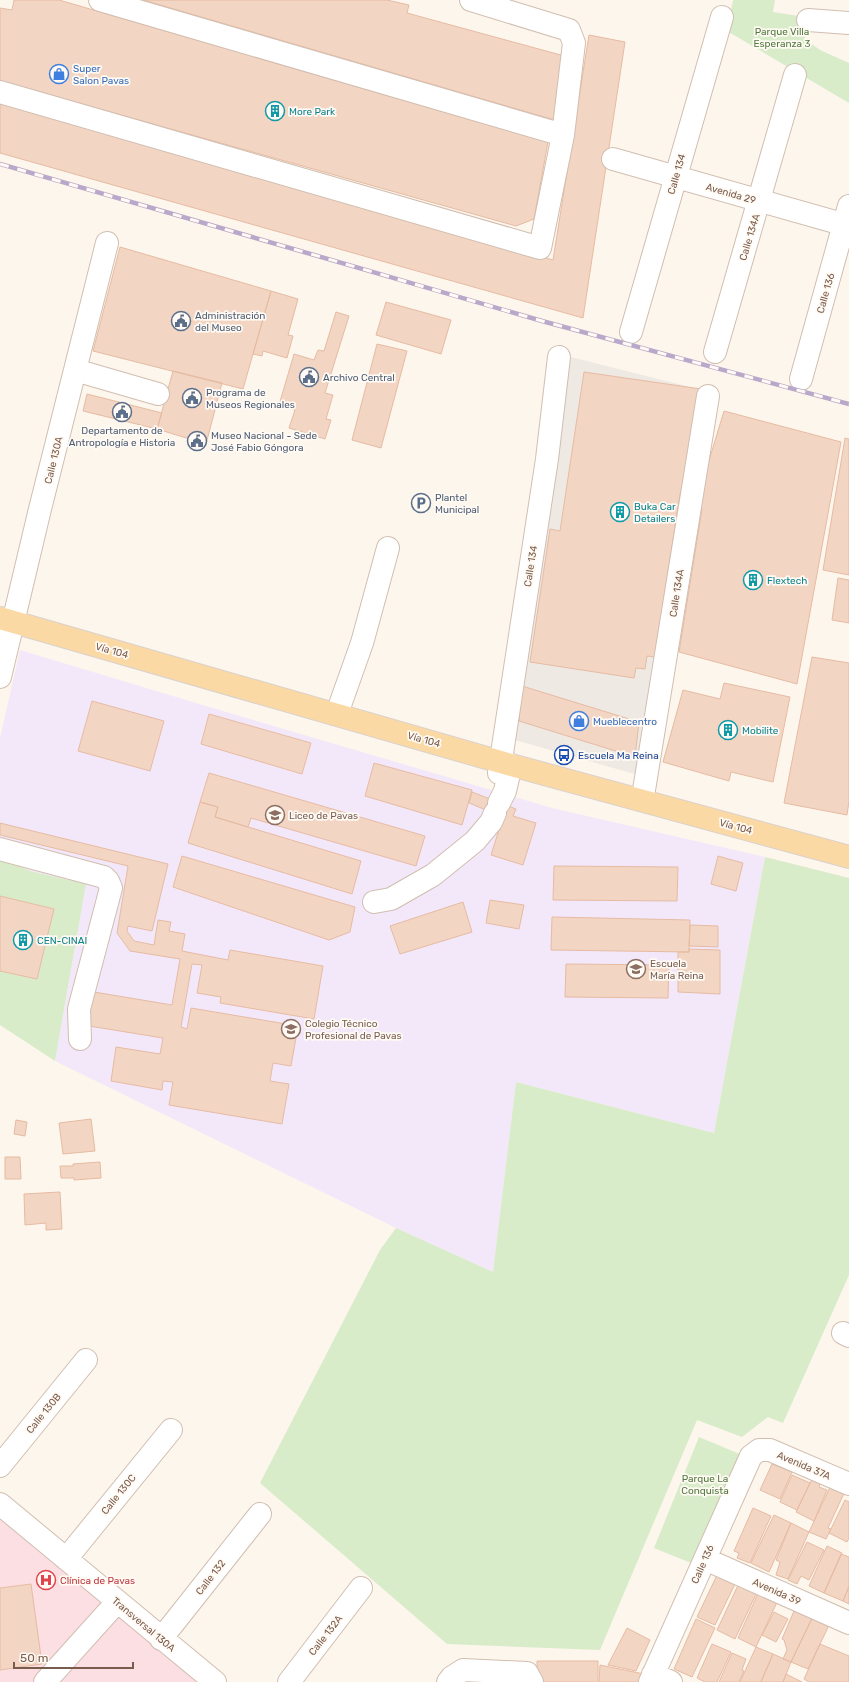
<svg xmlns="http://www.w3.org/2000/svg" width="849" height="1682" font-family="Rubik,sans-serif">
<rect width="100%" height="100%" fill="#fdf6ec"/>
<path fill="#efe9e4" d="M571 357 714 393 638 775 508 738Z"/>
<path fill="#f3e8fa" d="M20 650 206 706 552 808 765 857 714 1133 516 1082 493 1272 396 1228 55 1061 86 884 30 871 0 857V738Z"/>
<path fill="#fbdfe3" d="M0 1505 212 1682H0Z"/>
<path fill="#d8ecc9" d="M733 0H775L773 12 805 17V39L820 50 849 63V103L727 31Z
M0 857 30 871 86 884 55 1061 0 1025V971L37 979 54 909 0 896Z
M765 857 849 878V1275L783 1423 768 1417 742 1437 697 1420 600 1650 447 1644 260 1483 380 1250 396 1228 493 1272 516 1082 714 1133Z
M699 1437 742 1455 696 1565 654 1548Z"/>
<path fill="#f3d5c3" stroke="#e6bba3" d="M14 0H59L548 142 534 219 516 226 0 81V8L12 10Z
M143 0H387L409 5 407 13 568 57 558 121Z
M589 35 625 42 583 318 0 153V103L553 260Z
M120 247 271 291 243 389 93 351Z
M271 291 298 299 288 335 293 336 287 358 263 351 262 356 253 354Z
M386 302 451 320 441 354 376 335Z
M336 312 349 316 325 393 333 395 326 419 331 420 325 439 289 428 295 410 279 405 294 354 314 360 318 350 324 351Z
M377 344 407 351 381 448 352 440Z
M173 371 222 383 206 444 157 429Z
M584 372 701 389 685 494H680L655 657 647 656 645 669 636 668 634 678 530 662 550 529 560 531Z
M87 394 162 413 157 429 83 411Z
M724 411 841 442 797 684 679 652 702 509 695 507Z
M845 438 849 439V575L823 570Z
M838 578 849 580V623L832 620Z
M812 657 849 663V801L847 815 784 803Z
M724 683 790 697 773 782 731 772 729 781 663 762 683 690 720 699Z
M522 686 639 722 635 757 519 721Z
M92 701 164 721 150 771 78 751Z
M209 714 311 743 302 774 201 744Z
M374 763 472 790 462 825 365 796Z
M209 773 425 836 416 866 251 818 248 827 215 817 218 807 200 802Z
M472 792 516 809 513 816 536 823 523 865 491 855 503 817 469 803Z
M200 802 218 807 215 817 361 861 352 894 188 843Z
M0 823 168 864 152 931 128 926 127 931 134 941 154 945 158 920 171 922 169 931 185 934 182 951 228 960 230 950 323 966 314 1019 220 1003 221 997 197 993 202 965 192 964 181 1027 187 1029 191 1008 298 1026 291 1066 273 1063 270 1081 289 1084 282 1124 169 1105 173 1082 163 1081 162 1090 111 1081 116 1047 160 1054 163 1038 83 1025 88 991 172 1005 180 959 130 951 117 933 128 866 0 835Z
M182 856 355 907 350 932 329 940 173 887Z
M718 856 743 863 736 891 711 884Z
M554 866 678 867 677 901 553 900Z
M0 896 54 909 37 979 0 971Z
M490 900 524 905 519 929 486 923Z
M463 902 472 932 400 954 390 926Z
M552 917 690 920 689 952 551 950Z
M690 925 718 926V947L689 946Z
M689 949 720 950V994L678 992V952H689Z
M566 964 669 965 668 998 565 997Z
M91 1119 95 1151 63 1154 59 1123Z
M16 1120 27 1122 25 1136 14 1134Z
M5 1157H20L21 1179H5Z
M100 1162 101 1178 74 1180V1178H61L60 1166H73V1164Z
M60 1192 62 1229 46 1230V1223L25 1225 24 1194Z
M772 1464 792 1472 780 1499 760 1490Z
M792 1475 810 1483 797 1510 780 1502Z
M814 1475 822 1478 819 1487 827 1490 814 1521 796 1512Z
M832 1483 846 1489 828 1528 831 1529 826 1539 809 1532Z
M845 1500 849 1502V1538L847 1542 829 1533Z
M753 1508 771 1516 750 1563 737 1558 739 1553 734 1551Z
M774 1515 791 1523 769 1572 751 1563Z
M791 1523 809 1532 788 1579 776 1575 780 1562 776 1560Z
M807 1542 824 1550 809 1580 801 1576 797 1584 788 1580Z
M827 1546 842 1553 824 1593 809 1586Z
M841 1554 849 1557V1586L843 1601 824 1593Z
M719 1571 737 1580 715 1625 697 1617Z
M740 1581 758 1590 735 1639 717 1630Z
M31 1584 42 1664 0 1670V1588Z
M849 1587V1604L843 1601Z
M760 1589 779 1598 756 1647 738 1638Z
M797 1604 815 1612 791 1662 783 1659 787 1650 784 1640 782 1639Z
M774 1612 788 1619 776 1642 762 1635Z
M815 1612 832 1619 808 1669 791 1662Z
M696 1619 715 1628 692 1677 674 1669Z
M627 1628 650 1640 636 1671 608 1665Z
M712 1644 731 1652 717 1682H705L697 1678Z
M820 1644 849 1656V1682H809L804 1679Z
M756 1647 773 1654 761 1682H740Z
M732 1653 746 1659 742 1670 744 1671 739 1682H719Z
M773 1654 791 1662 783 1682H761Z
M537 1661H598V1682H537Z
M600 1665 644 1674 642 1682H599Z
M786 1674 802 1682H783Z"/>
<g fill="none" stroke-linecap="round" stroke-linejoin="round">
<defs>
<path id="minor" d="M471 0 569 30 574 43 563 135
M808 20 849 23
M0 92 540 248 563 135 100 0
M613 159 849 226
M631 332 722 17
M715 352 795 75
M75 370 158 394
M801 379 849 206
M0 677 40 509 107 243
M335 714 340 705 362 643 388 548
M499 773 547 459 559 357
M644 790 708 396
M499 803 505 791 511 765
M0 849 104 877 108 881 111 888 79 1009 80 1039
M374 902 391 899 433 875 475 841 491 822 495 813
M843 1333 849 1336
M0 1466 86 1360
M0 1504 215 1682
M66 1559 171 1430
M705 1559 849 1623
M161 1639 260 1514
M653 1674 671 1682
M45 1682 117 1602
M289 1682 361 1588
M448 1682 452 1677 463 1670 527 1673 532 1682
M650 1682 751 1456 759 1450H770L849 1484"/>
<path id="major" d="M0 618 511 765 849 857"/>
</defs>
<use href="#minor" stroke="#d1beb0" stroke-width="24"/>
<use href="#major" stroke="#dad1cd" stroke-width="24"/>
<use href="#minor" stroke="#fff" stroke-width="22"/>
<use href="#major" stroke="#fbd9a5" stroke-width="22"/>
<defs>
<path id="rail" d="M0 164 542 321 849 404"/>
</defs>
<use href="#rail" stroke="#b9a8c9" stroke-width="4.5"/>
<use href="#rail" stroke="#fffaf3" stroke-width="3" stroke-dasharray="9" stroke-linecap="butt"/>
</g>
<defs>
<symbol id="shop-ring" viewBox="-11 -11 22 22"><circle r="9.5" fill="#fffaf3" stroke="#3f7fe0" stroke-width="1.5"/><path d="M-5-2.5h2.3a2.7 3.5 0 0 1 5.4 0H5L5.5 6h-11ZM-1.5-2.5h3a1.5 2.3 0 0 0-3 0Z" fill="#3f7fe0"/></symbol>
<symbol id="building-ring" viewBox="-11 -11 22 22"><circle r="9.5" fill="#fffaf3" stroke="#0f9aa8" stroke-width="1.5"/><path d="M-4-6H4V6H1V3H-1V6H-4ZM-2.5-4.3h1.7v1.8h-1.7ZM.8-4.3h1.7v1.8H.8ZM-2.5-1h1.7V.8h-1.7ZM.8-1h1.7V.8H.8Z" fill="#0f9aa8"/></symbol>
<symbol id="civic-ring" viewBox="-11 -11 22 22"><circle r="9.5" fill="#fffaf3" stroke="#5c6f8a" stroke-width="1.5"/><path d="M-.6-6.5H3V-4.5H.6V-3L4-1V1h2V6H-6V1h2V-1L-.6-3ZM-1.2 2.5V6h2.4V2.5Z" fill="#5c6f8a"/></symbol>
<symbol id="parking-ring" viewBox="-11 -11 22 22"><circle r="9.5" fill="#fffaf3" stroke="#5c6f8a" stroke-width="1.5"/><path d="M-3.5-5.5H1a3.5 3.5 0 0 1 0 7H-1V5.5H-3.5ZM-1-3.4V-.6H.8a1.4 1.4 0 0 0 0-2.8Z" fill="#5c6f8a"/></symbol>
<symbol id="bus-ring" viewBox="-11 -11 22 22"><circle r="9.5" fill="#fffaf3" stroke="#1a4fb4" stroke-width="1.5"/><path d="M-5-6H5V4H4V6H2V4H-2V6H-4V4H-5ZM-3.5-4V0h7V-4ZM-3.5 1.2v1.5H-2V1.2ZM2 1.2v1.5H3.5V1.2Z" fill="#1a4fb4"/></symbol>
<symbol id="school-ring" viewBox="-11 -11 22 22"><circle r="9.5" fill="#fffaf3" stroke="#8d6e63" stroke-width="1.5"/><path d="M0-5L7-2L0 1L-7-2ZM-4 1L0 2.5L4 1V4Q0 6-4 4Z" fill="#8d6e63"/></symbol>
<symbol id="hospital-ring" viewBox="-11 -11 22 22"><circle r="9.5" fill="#fffaf3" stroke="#e0444e" stroke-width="1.5"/><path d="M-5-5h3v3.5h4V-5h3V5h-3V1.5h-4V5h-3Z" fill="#e0444e"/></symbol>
</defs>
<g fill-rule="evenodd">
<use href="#shop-ring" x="48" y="63" width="22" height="22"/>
<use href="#building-ring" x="264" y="100" width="22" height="22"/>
<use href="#civic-ring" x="170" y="310" width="22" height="22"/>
<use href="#civic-ring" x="298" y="366" width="22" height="22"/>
<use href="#civic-ring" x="181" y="387" width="22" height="22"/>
<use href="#civic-ring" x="111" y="401" width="22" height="22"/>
<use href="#civic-ring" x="186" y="430" width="22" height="22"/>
<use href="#parking-ring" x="410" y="492" width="22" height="22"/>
<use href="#building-ring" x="609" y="501" width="22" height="22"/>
<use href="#building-ring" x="742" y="569" width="22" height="22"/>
<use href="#shop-ring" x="568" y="710" width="22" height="22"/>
<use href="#building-ring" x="717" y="719" width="22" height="22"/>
<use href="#bus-ring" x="553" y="744" width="22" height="22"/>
<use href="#school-ring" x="264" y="804" width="22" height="22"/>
<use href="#building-ring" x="12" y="929" width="22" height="22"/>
<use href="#school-ring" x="625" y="958" width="22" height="22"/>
<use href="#school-ring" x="280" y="1018" width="22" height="22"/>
<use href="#hospital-ring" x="35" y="1569" width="22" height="22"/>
</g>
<g text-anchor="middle" stroke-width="3.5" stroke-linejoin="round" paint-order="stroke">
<g font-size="10" fill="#537a41" stroke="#fffaf3">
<text x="782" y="35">Parque Villa<tspan x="782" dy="12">Esperanza 3</tspan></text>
<text x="705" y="1482">Parque La<tspan x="705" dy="12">Conquista</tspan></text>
</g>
<g font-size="10" fill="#366cbe" stroke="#fffaf3" text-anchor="start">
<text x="73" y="72">Super<tspan x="73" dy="12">Salon Pavas</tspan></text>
<text x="593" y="725">Mueblecentro</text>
</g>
<g font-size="10" fill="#0d838f" stroke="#fffaf3" text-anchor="start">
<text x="289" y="115">More Park</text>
<text x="634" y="510">Buka Car<tspan x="634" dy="12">Detailers</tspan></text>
<text x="767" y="584">Flextech</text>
<text x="742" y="734">Mobilite</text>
<text x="37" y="944">CEN-CINAI</text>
</g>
<g font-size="10" fill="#7a5c4d" stroke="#fffaf3">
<text transform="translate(676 174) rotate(-74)" y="4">Calle 134</text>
<text transform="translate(731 193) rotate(16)" y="4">Avenida 29</text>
<text transform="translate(749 237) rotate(-73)" y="4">Calle 134A</text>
<text transform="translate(825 293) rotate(-74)" y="4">Calle 136</text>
<text transform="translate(53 460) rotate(-76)" y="4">Calle 130A</text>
<text transform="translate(530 566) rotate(-81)" y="4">Calle 134</text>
<text transform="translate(676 593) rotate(-81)" y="4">Calle 134A</text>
<text transform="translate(112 650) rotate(16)" y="4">Vía 104</text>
<text transform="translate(424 739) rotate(16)" y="4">Vía 104</text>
<text transform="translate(736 826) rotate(15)" y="4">Vía 104</text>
<text transform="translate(43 1413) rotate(-51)" y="4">Calle 130B</text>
<text transform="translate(804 1465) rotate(23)" y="4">Avenida 37A</text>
<text transform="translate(118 1494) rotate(-51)" y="4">Calle 130C</text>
<text transform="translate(702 1564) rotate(-66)" y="4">Calle 136</text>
<text transform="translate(210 1577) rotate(-52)" y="4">Calle 132</text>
<text transform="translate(777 1591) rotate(24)" y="4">Avenida 39</text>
<text transform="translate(144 1624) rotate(40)" y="4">Transversal 130A</text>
<text transform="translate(325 1635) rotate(-52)" y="4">Calle 132A</text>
</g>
<g font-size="10" fill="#4e5e75" stroke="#fffaf3" text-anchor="start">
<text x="195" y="319">Administración<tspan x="195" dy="12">del Museo</tspan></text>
<text x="323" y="381">Archivo Central</text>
<text x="206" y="396">Programa de<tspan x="206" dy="12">Museos Regionales</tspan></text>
<text x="122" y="434" text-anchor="middle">Departamento de<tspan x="122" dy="12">Antropología e Historia</tspan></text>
<text x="211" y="439">Museo Nacional - Sede<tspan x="211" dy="12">José Fabio Góngora</tspan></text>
<text x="435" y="501">Plantel<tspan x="435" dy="12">Municipal</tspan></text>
</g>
<g font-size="10" fill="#164399" stroke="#fffaf3" text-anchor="start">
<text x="578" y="759">Escuela Ma Reina</text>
</g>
<g font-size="10" fill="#785e54" stroke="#fffaf3" text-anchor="start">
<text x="289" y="819">Liceo de Pavas</text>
<text x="650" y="967">Escuela<tspan x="650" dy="12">María Reina</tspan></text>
<text x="305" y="1027">Colegio Técnico<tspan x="305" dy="12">Profesional de Pavas</tspan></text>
</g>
<g font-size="10" fill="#be3a42" stroke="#fffaf3" text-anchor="start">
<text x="60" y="1584">Clínica de Pavas</text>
</g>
</g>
<path d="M14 1662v6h119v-6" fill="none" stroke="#7a5c4d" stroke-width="2"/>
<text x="20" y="1662" font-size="12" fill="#7a5c4d" stroke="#fffaf3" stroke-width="3" paint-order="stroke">50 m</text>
</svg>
